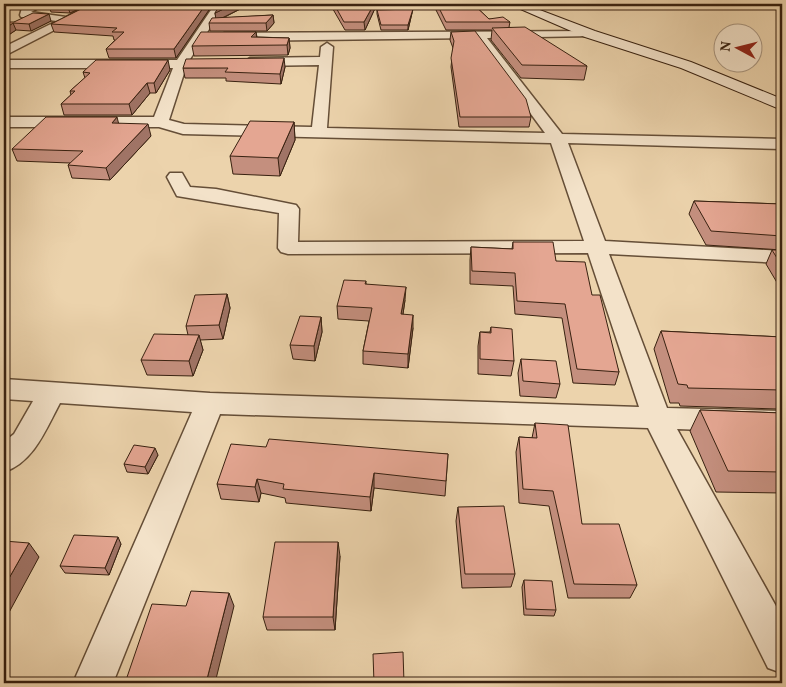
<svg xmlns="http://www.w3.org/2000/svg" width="786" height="687" font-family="Vollkorn,serif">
<rect width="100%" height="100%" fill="#ecd3ac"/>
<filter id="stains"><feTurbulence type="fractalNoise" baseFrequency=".004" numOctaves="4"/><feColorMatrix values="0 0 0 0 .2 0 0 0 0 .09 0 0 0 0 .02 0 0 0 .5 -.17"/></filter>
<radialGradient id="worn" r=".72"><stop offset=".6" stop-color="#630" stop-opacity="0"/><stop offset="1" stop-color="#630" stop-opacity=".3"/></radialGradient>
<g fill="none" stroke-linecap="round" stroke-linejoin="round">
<defs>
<path id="street" d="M32 4H46L31 12 66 17 92 4H105L4 56V47L57 21 21 17 20 15 22 8Z
M215 4H225L187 64 169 120 184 124 312 127 319 65 250 66 244 62 250 58 320 57 321 47 327 43 333 47 327 128 545 133 475 38 224 41 218 37 224 33 590 31 596 34 594 36 487 38 562 134 782 139V149L568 143 605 241 782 251V263L609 254 667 408 782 411V433L677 429 782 617V673L768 668 648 428 220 414 113 683H73L192 412 60 403C46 429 34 462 4 472V442L14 434 33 401 4 399V379L210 393 639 407 588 253 288 254 281 252 278 248 279 213 177 196 167 177 170 173H182L190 187 216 189 296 205 299 209 298 242 584 241 551 143 183 134 159 127H4V117H154L173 68H4V60H177Z"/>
<path id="secondary" d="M509 4H524L595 31 691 62 782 99V110L681 68 585 37Z"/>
</defs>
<use href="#street" stroke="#654e37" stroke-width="3"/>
<use href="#secondary" stroke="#382110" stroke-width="2"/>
<use href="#street" fill="#f3e2c9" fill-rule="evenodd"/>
<use href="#secondary" fill="#f3e2c9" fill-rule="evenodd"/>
</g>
<path fill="#c48f7e" stroke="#382110" d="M48 4H89L70 13 51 12Z
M91 4H213L176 58H109L106 49 115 40H114L113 36 54 32 51 24Z
M221 4H250L223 18 273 15 274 23 267 31H210L209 23 216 18 215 13Z
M330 4H377L365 30H345Z
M433 4H473L489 19 510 22 509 27 587 66 584 80 521 78 491 40 492 30H446Z
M377 10 412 13 408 30H381L377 14Z
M51 21 31 31 16 30 4 38 14 22Z
M256 32 257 37 289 38 290 48 288 55 194 56 192 46Z
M451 32 531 117 529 127H459L451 67 453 48 450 40Z
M285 67 281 84 226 81V78H185L183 68Z
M170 70 156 93H150L132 115H64L61 104 71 95 70 91 85 78 83 72Z
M294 122 295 140 280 176 233 174 230 156Z
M118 123 151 136 110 180 72 178 68 165 70 163 17 161 12 149Z
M694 201 782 204V250L706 245 689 214Z
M513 242 556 261 592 295 619 372 615 385 573 383 562 318 515 314 513 286 470 284V260L471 247 512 249Z
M772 250H782V291L766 264Z
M366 281V284L405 300 403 314 413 328 408 368 363 364V351L369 321 338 319 337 306Z
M227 294 230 308 223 339 200 340 203 350 193 376 147 375 141 360 188 335 186 326Z
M321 317 322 332 315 361 293 359 290 345Z
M491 327 514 361 511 376 478 374V346L480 332H490Z
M661 331 782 337V402L778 409 680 406 679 403H670L654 349Z
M521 359 560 384 556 398 520 396 518 373Z
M700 410 782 413V493L716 492 690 431Z
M535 423 582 524 637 585 630 598H568L549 506 519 503 516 452 519 437 532 438Z
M266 447 448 454 445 496 374 488 371 511 286 503 285 498 261 493 259 502 221 499 217 484Z
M158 455 148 474 127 472 124 464Z
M458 507 515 574 511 587 462 588 456 521Z
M121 544 109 575 65 573 60 566Z
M782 555V571L778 561Z
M340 556 335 630H267L263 617Z
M524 580 556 610 554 616 524 615 522 587Z"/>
<path fill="#a07466" stroke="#382110" d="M70 4H89L70 13 67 5Z
M206 4H213L176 58 174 49Z
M234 4H250L216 21 215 13Z
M374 4H377L365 30 364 22Z
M413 9 412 13 408 30V25Z
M49 14 51 21 31 31 29 24Z
M273 15 274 23 267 31 266 23Z
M13 23 16 30 4 38V29Z
M256 32 257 41 251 37Z
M289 38 290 48 288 55 287 45Z
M284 58 285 67 281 84 280 74Z
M168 60 170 70 156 93 154 83Z
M147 83 150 93 132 115 129 104Z
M117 117 120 129 112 123Z
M294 122 295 140 280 176 278 158Z
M148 124 151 136 110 180 106 168Z
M406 287 405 300 401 327V314Z
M227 294 230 308 223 339 219 325Z
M413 315V328L408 368V354Z
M321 317 322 332 315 361 314 346Z
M199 335 203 350 193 376 189 361Z
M155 448 158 455 148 474 145 467Z
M374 473V488L371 511 370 497Z
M257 479 261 493 259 502 255 487Z
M118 537 121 544 109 575 105 568Z
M338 542 340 556 335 630 333 617Z
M29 543 39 557 6 618 4 616V587Z
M229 593 234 606 215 683H206Z"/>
<path fill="#e4a692" stroke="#382110" d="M48 4H70L67 5Z
M91 4H206L174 49H106L124 32H112L117 28 51 24Z
M221 4H234L215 13Z
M334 4H374L364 22H344Z
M437 4H473L489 19 503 17 510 22H446Z
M413 9 408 25H381L377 10Z
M33 13 49 14 29 24 13 23 4 29V22H14Z
M273 15 266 23H209L212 18Z
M525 27 587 66 522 65 492 28Z
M475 31 526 99 531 117H460L451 58 454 41 451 32Z
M201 32H256L251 37 289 38 287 45 192 46Z
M284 58 280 74 225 72 228 68H183L186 59Z
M96 60H168L154 83H147L129 104H61L75 91H70L90 73 83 72Z
M46 117H117L112 123 148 124 106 168 68 165 83 151 12 149Z
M250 121 294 122 278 158 230 156Z
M694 201 782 204V236L711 231Z
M513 242H553L556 261 585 262 592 295H600L619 372 577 369 565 304 517 301 515 273 472 271 471 247 513 249Z
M772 250H782V266Z
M344 280 366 281 365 284 406 287 401 314 413 315 408 354 363 351 372 308 337 306Z
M227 294 219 325 186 326 195 295Z
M300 316 321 317 314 346 290 345Z
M491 327 512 329 514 361 480 359V332L491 333Z
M661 331 782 337V368H778L782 376V390L688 388 687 385 678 384Z
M154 334 199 335 189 361 141 360Z
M521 359 556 361 560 384 523 381Z
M700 410 782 413V472L728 471Z
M535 423 568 425 582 524H619L637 585 574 584 553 491 523 489 519 437 537 438Z
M269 439 448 454 446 481 374 473 370 497 283 489 284 484 257 479 255 487 217 484 231 444 266 447Z
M134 445 155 448 145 467 124 464Z
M504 506 515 574H465L458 507Z
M74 535 118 537 105 568 60 566Z
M4 541 29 543 4 587Z
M275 542H338L333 617H263Z
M524 580 552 581 556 610 526 609Z
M191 591 229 593 206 683H125L152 604 186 606Z
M403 652 404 683H374L373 654Z"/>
<rect width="786" height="687" fill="none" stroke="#ecd3ac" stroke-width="20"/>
<rect x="5" y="5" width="776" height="677" fill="none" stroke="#382110" stroke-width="2.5"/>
<rect x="10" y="10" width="766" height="667" fill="none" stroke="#382110"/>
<g transform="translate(738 48) rotate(277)"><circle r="24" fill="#f3e2c9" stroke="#a8957f"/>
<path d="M0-4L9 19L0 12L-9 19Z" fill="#8f2418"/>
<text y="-8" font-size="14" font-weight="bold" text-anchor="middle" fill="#382110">N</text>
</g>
<rect width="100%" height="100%" filter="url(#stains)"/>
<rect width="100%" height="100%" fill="url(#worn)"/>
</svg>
